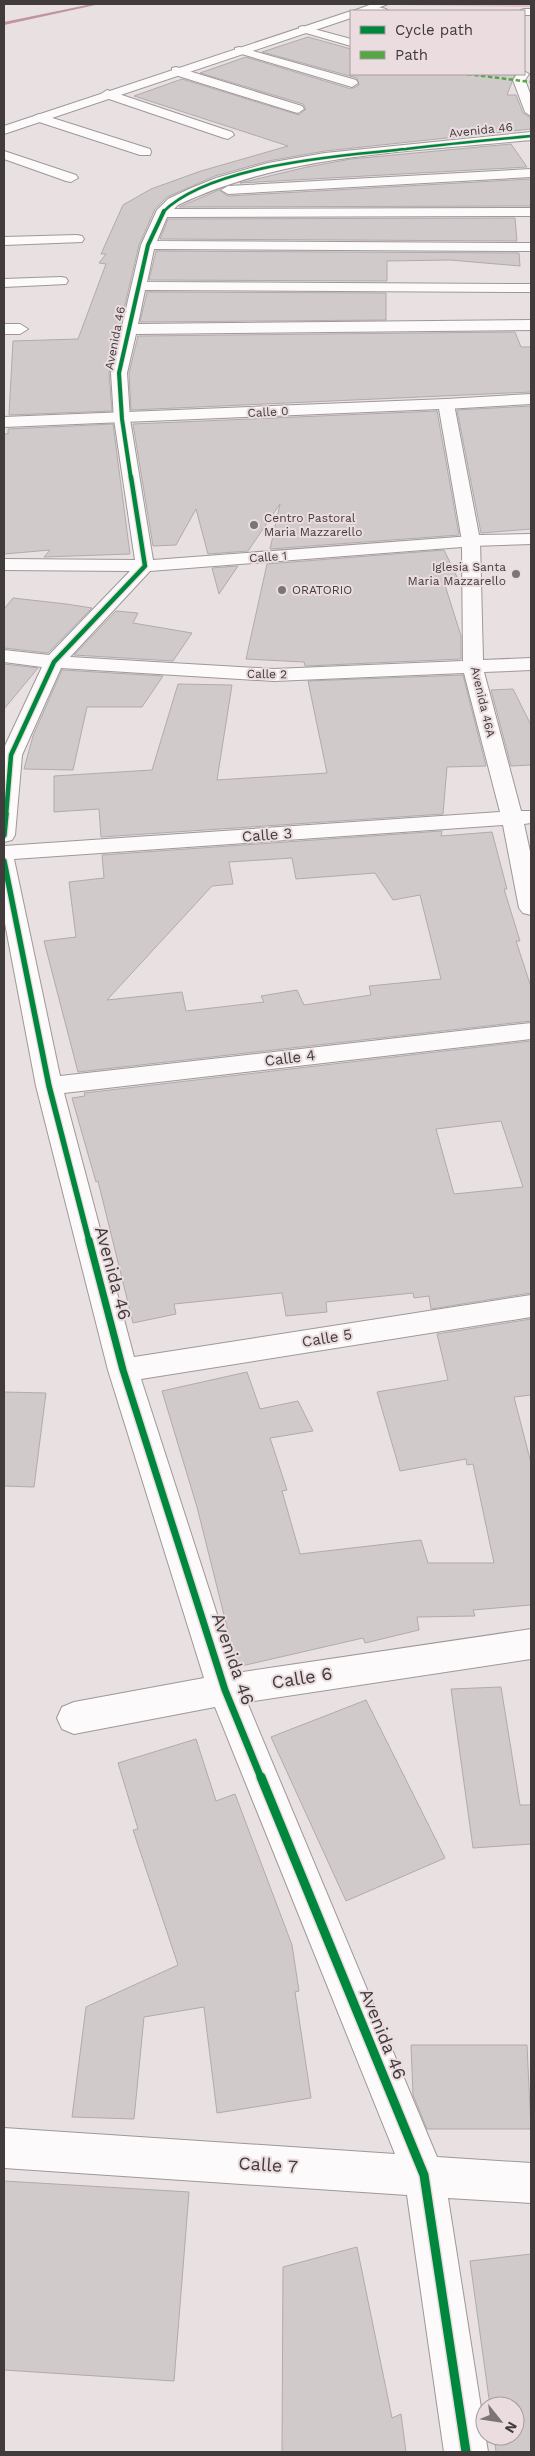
<svg xmlns="http://www.w3.org/2000/svg" width="535" height="2456" font-family="'Work Sans',sans-serif">
<rect width="100%" height="100%" fill="#e8e0e1"/>
<path fill="#e2c1c8" d="M407 4H531V7L397 5Z"/>
<g fill="none" stroke-linecap="round" stroke-linejoin="round">
<path fill="#c2949e" fill-rule="evenodd" d="M92 4H100L4 25V22Z"/>
</g>
<path fill="#d0cacb" stroke="#b1abac" fill-rule="evenodd" d="M308 37 351 49V74H515L507 95H516L523 113 531 118V129L325 151 268 161 215 176 167 197 155 209 139 245 109 373 112 411 9 415 13 341 78 339 106 264 99 263 106 254H101L123 205 151 189 201 171 288 146 134 96 182 79 299 115 306 109 303 104 200 73 246 57 351 89 359 85 357 78 262 52Z
M511 144 527 167 240 183 307 167 351 159Z
M531 179V206L179 207 219 190 228 196Z
M515 218 517 241 160 239 168 219Z
M156 251 519 253 520 266 450 260 387 261V281L149 280Z
M147 292 386 293V320L140 322Z
M515 332 521 347H531V392L131 410 129 373 138 336Z
M531 406V529L481 533 457 410Z
M437 411 459 535 270 549 280 504 248 551 208 554 196 509 176 545 153 546 133 424Z
M113 424 130 554 44 557 50 550 4 554V434H8V429Z
M444 550 459 581 444 582 461 636V659L305 666 304 662 246 659 267 564Z
M238 566 219 594 212 568Z
M13 598 66 604 92 608 48 653 4 648V609Z
M116 611 138 613 133 623 192 633 173 661 74 655Z
M4 664 38 668 4 709Z
M62 670 163 676 142 707H87L73 770 24 769 33 736Z
M463 675 486 766 447 767 443 814 101 837 99 809 54 812V776L152 770 178 684 232 685 217 780 327 773 308 681Z
M513 689 531 725V765L511 766 491 690Z
M442 831 441 836 492 832 507 889H504L520 941H516L531 987V1021L78 1072 44 941 76 937 69 882 104 878 102 855ZM292 858 296 879 375 873 393 900 420 895 441 979 369 986 371 995 304 1005 297 990 261 996 264 1002 186 1011 182 992 107 1000 212 886 233 884 229 862Z
M531 1041V1293L431 1309 429 1296 414 1298 413 1293 326 1302 327 1312 286 1316 282 1293 174 1304 176 1314 133 1323 98 1181 96 1182 72 1098 85 1096 84 1093ZM501 1121 523 1187 454 1194 436 1129Z
M531 1319V1395L514 1397 531 1463V1605L473 1610 475 1616 417 1617 419 1630 365 1643 363 1638 237 1667 197 1507 162 1391 247 1372 260 1409 298 1401 313 1431 270 1438 287 1490 282 1491 300 1554 421 1540 428 1563H494L473 1464 467 1465 466 1459 400 1471 377 1392 448 1380 437 1334Z
M4 1392 46 1393 34 1487 4 1486Z
M501 1687 520 1805H531V1844L473 1848 451 1689Z
M366 1700 445 1858 346 1901 271 1737Z
M196 1739 216 1801 235 1794 292 1945 299 1991 295 1992 311 2098 217 2113 204 2007 144 2017 134 2119 72 2117 86 2007 178 1965 133 1830 138 1829 118 1763Z
M411 2045H527L531 2129H427L413 2095Z
M4 2181 189 2192 174 2381 4 2370Z
M357 2247 392 2418 401 2414 406 2452H282L283 2267Z
M531 2254V2452H496L494 2436H515V2406H490L470 2261Z"/>
<g fill="none" stroke-linecap="round" stroke-linejoin="round">
<defs>
<path id="minor" d="M370 5 386 9 388 11 366 10 365 8Z
M524 9H531V15H524V11H519Z
M303 26 351 39V46L299 31V27Z
M239 47 356 80 358 83 352 87 235 52V48Z
M176 67 302 106 304 109 298 113 294 112 172 74V68Z
M524 71 529 74 525 80 531 96V116L525 112 513 80 517 74H524Z
M107 90 232 132 234 135 228 139 224 138 103 97 101 94Z
M40 114 150 149 151 152 150 155H140L36 121 34 118 36 115Z
M531 132V140C412 152 287 153 178 205L174 209 531 208V216L167 217 157 241 531 243V251L154 249 147 282 531 284V292L145 290 138 324 531 320V330L136 334 127 373 130 419 153 560 471 536 477 537 480 541 483 660 531 658V670L484 672 521 811H531V823L524 824 531 856V915L523 913 519 908 503 825 14 859 60 1076 531 1023V1039L64 1093 134 1357 531 1295V1317L141 1379 236 1673 531 1629V1659L247 1702 437 2157 531 2163V2203L448 2198 488 2452H444L407 2195 4 2168V2128L395 2154 215 1707 74 1734 62 1729 57 1718 62 1707 74 1702 204 1678 108 1370 36 1086 4 918V846L500 812 464 673 274 681 61 668 22 755 15 835 12 840 4 842V748L42 667 4 662V650L49 655 130 571 4 570V559L135 560 114 419 111 373 141 245 157 210 168 199 189 189 216 178 268 163 325 153ZM462 547 463 661 274 669 70 657 150 571Z
M4 151 76 175 78 178 71 182 66 181 4 159Z
M531 169V177L228 194 221 190 228 186Z
M77 235 82 236 84 239 82 242 4 245V237Z
M61 277 66 278 68 281 66 284 4 287V279Z
M4 324H20L28 329 20 334H4Z
M531 394V404L446 409 438 404 446 399Z"/>
<path id="tertiary" d="M372 4H388L370 11H353Z
M351 11H353H351V18L4 134V126Z
M446 399 454 404 479 535 531 534V544L471 546 465 545 462 541 439 409 4 427V417Z"/>
</defs>
<use href="#minor" stroke="#9e9899" stroke-width="2"/>
<use href="#tertiary" stroke="#9e9899" stroke-width="2"/>
<use href="#minor" fill="#fcfafa" fill-rule="evenodd"/>
<use href="#tertiary" fill="#fcfafa" fill-rule="evenodd"/>
<path stroke="#55a645" stroke-width="2.5" stroke-dasharray="4.5 2.5" stroke-linecap="butt" d="M467 74 531 82"/>
<defs>
<path id="cycleway-far5" d="M163 212C210 165 342 155 406 149 448 144 489 140 531 136"/>
<path id="cycleway-far4" d="M131 479 122 419 119 373 148 245 164 211"/>
<path id="cycleway-far3" d="M6 815 11 755 54 662 145 566 131 477"/>
<path id="cycleway-far2" d="M4 835 6 814
M4 861 49 1086 89 1241"/>
<path id="cycleway-far1" d="M89 1240 123 1370 225 1690 261 1778"/>
<path id="cycleway" d="M261 1777 424 2175 466 2452"/>
</defs>
<use href="#cycleway-far5" stroke="#ebdddf" stroke-width="4"/>
<use href="#cycleway-far4" stroke="#ebdddf" stroke-width="5.5"/>
<use href="#cycleway-far3" stroke="#ebdddf" stroke-width="7"/>
<use href="#cycleway-far2" stroke="#ebdddf" stroke-width="8"/>
<use href="#cycleway-far1" stroke="#ebdddf" stroke-width="10"/>
<use href="#cycleway" stroke="#ebdddf" stroke-width="12"/>
<use href="#cycleway-far5" stroke="#00873e" stroke-width="2.5"/>
<use href="#cycleway-far4" stroke="#00873e" stroke-width="4"/>
<use href="#cycleway-far3" stroke="#00873e" stroke-width="4.5"/>
<use href="#cycleway-far2" stroke="#00873e" stroke-width="5.5"/>
<use href="#cycleway-far1" stroke="#00873e" stroke-width="7"/>
<use href="#cycleway" stroke="#00873e" stroke-width="9"/>
</g>
<g fill="#7b7576" stroke="#ebdddf" stroke-width="2">
<circle cx="254" cy="525" r="5"/>
<circle cx="516" cy="574" r="5"/>
<circle cx="282" cy="590" r="5"/>
</g>
<g text-anchor="middle" stroke-width="4" stroke-linejoin="round" paint-order="stroke">
<g font-size="12" fill="#413b3c" stroke="#ebdddf">
<text transform="translate(481 130) rotate(-6)" y="4">Avenida 46</text>
<text transform="translate(115 338) rotate(-79)" y="4">Avenida 46</text>
<text transform="translate(268 412) rotate(-3)" y="4">Calle 0</text>
<text transform="translate(268 557) rotate(-4)" y="4">Calle 1</text>
<text transform="translate(267 674) rotate(1)" y="4">Calle 2</text>
<text transform="translate(483 702) rotate(77)" y="4">Avenida 46A</text>
</g>
<g font-size="12" fill="#413b3c" stroke="#ebdddf" text-anchor="start">
<text x="264" y="522">Centro Pastoral<tspan x="264" dy="14">Maria Mazzarello</tspan></text>
<text x="506" y="571" text-anchor="end">Iglesia Santa<tspan x="506" dy="14">Maria Mazzarello</tspan></text>
<text x="292" y="594">ORATORIO</text>
</g>
<g font-size="15" fill="#413b3c" stroke="#ebdddf">
<text transform="translate(267 835) rotate(-4)" y="5">Calle 3</text>
<text transform="translate(290 1058) rotate(-7)" y="5">Calle 4</text>
<text transform="translate(327 1338) rotate(-9)" y="5">Calle 5</text>
</g>
<g font-size="18" fill="#413b3c" stroke="#ebdddf">
<text transform="translate(113 1273) rotate(75)" y="6">Avenida 46</text>
<text transform="translate(233 1659) rotate(71)" y="6">Avenida 46</text>
<text transform="translate(302 1678) rotate(-9)" y="6">Calle 6</text>
<text transform="translate(383 2034) rotate(68)" y="6">Avenida 46</text>
<text transform="translate(268 2165) rotate(4)" y="6">Calle 7</text>
</g>
</g>
<rect width="535" height="2456" fill="none" stroke="#413b3c" stroke-width="10"/>
<rect x="350" y="10" width="175" height="65" fill="#ebdddf" stroke="#a79c9e"/>
<rect x="360" y="26" width="25" height="8" fill="#00873e" stroke="#a79c9e"/>
<text x="395" y="35" font-size="15" fill="#413b3c">Cycle path</text>
<rect x="360" y="51" width="25" height="8" fill="#55a645" stroke="#a79c9e"/>
<text x="395" y="60" font-size="15" fill="#413b3c">Path</text>
<g transform="translate(500 2421) rotate(120)"><circle r="24" fill="#ebdddf" stroke="#a79c9e"/>
<path d="M0-4L9 19L0 12L-9 19Z" fill="#7b7576"/>
<text y="-8" font-size="14" font-weight="bold" text-anchor="middle" fill="#413b3c">N</text>
</g>
</svg>
